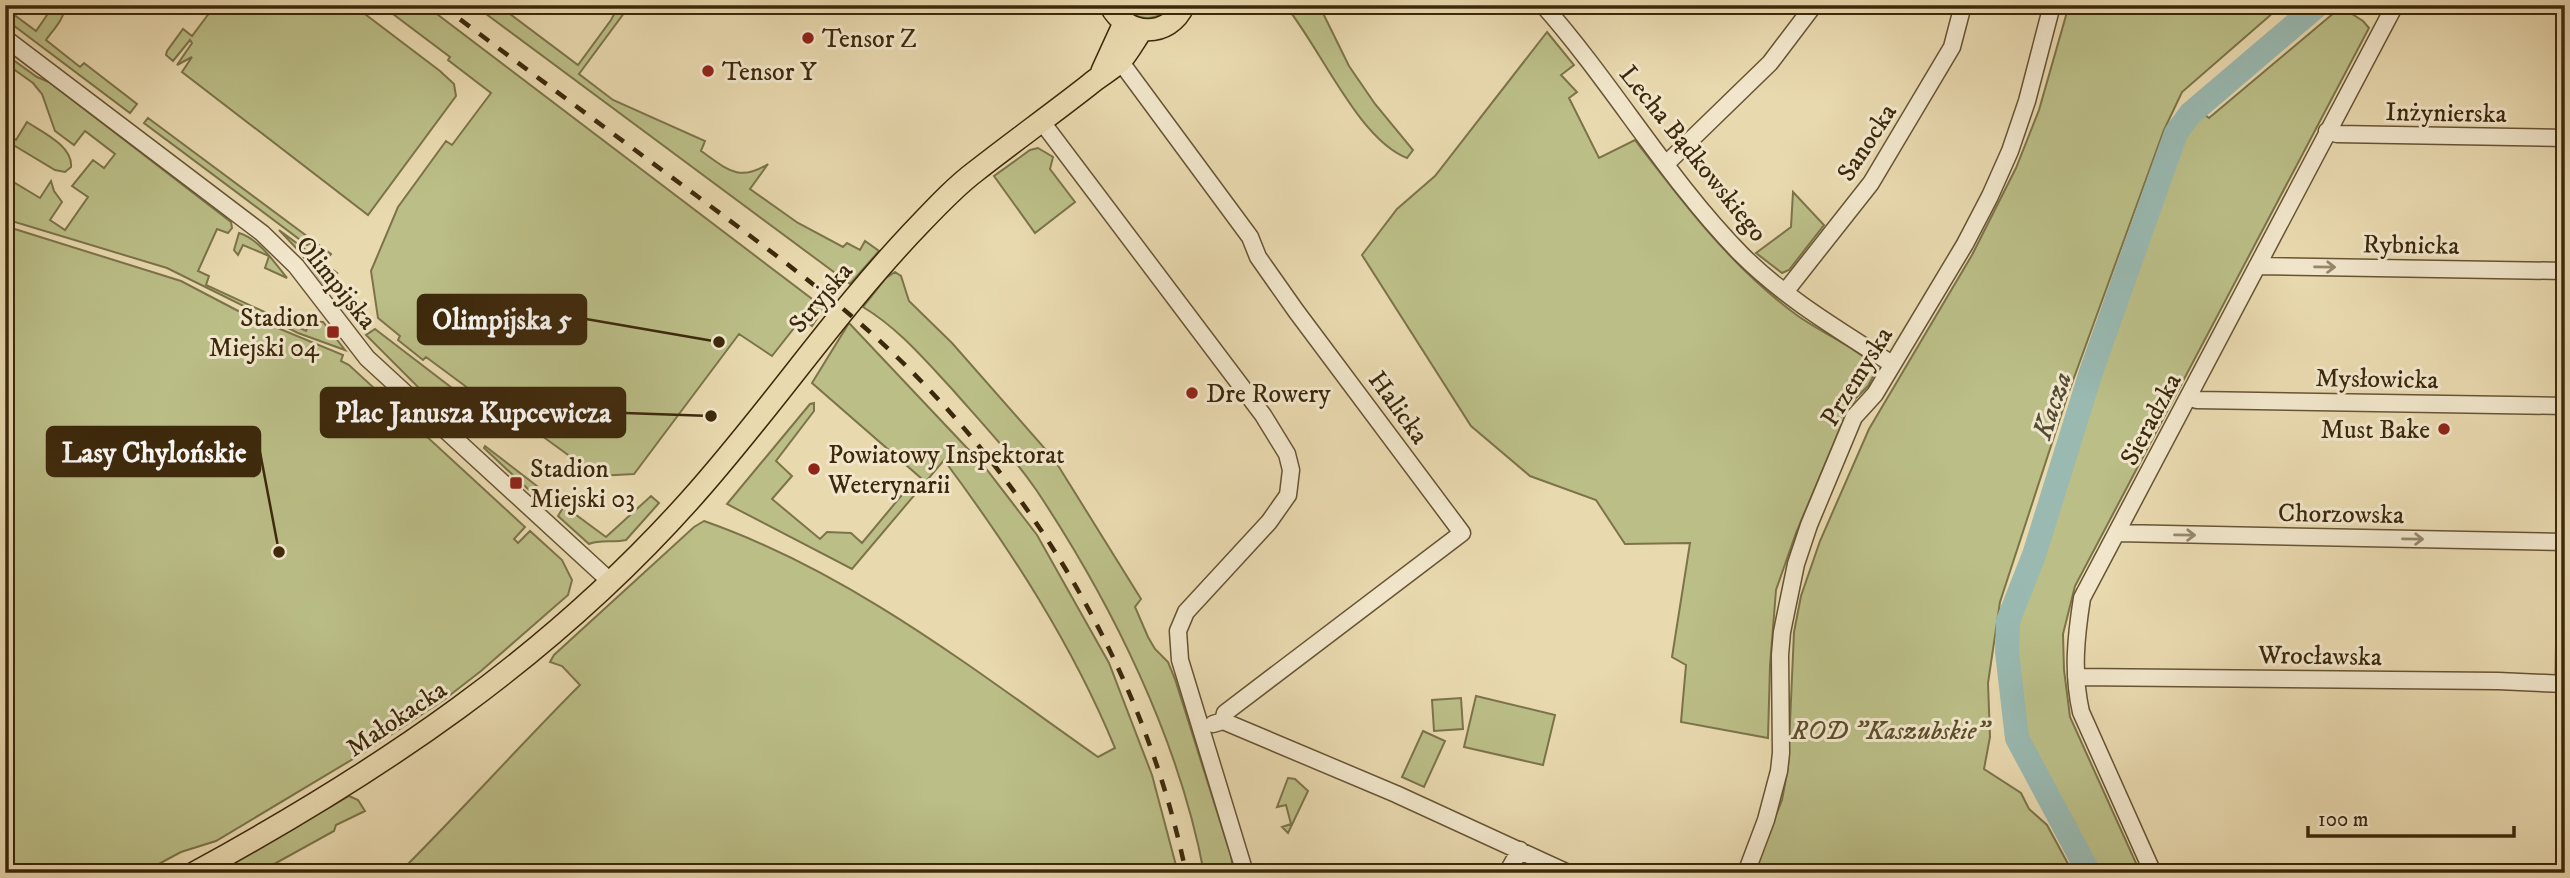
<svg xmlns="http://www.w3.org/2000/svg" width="2570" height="878" font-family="'IM FELL DW Pica',serif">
<rect width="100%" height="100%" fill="#e9d9af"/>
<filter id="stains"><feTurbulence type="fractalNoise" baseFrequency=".00286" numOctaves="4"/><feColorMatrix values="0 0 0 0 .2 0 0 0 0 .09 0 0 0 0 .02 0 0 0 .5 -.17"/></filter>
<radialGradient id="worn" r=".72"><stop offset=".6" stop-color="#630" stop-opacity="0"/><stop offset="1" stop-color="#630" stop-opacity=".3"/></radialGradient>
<path fill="#bbbe87" stroke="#7c7349" stroke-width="2" d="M54 5H66C64 19 54 29 46 40L80 67 84 63 137 104 130 113 5 19V8L36 31Z
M202 5H353L440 71 454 84 456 96 368 215 182 72 192 57 177 65 192 43 190 40 173 61 166 55 167 51 183 29 192 36 210 12Z
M381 5H425L824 308 812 326 802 318 772 356 739 334 634 474 597 476 516 417 509 424 511 420 426 357 423 360 398 340 400 336 378 318 371 271 398 207 446 141 452 145 491 93 448 60 450 57Z
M474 5H498L578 65 611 20 619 5H630L579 74 613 100 705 141 701 151C726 168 738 183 768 164L750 189 798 223 843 247 847 243 860 250 865 241 879 251 850 284Z
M1124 5H1171C1158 22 1137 23 1124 5Z
M1285 5H1319L1349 66 1375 104 1413 150 1407 158C1358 139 1320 47 1285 5Z
M2069 5H2282L2182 92 2164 130 2067 397 2000 602 1988 683 1990 737 1984 769 2021 793 2029 809 2047 825 2073 873H1753L1782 800 1788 768 1794 632 1801 596 1820 541 1869 429 1972 255 2016 168 2039 110Z
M2341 7 2363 21 2369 28 2075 586 2063 634 2064 670 2070 717 2140 872 2097 873 2023 742 2015 671 2017 629 2085 405 2132 283 2167 172 2187 125 2201 112 2209 118Z
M1547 32 1574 65 1561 75 1577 92 1569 98 1599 158 1635 140C1684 204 1732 268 1798 316 1822 333 1852 345 1874 366V375L1868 386 1856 398 1844 419 1796 533 1776 590 1770 666 1768 738 1681 722 1686 665 1672 657 1690 543 1625 544 1596 500 1530 476 1471 426 1362 255 1397 209 1435 176Z
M5 54 37 77 49 82 231 222 232 228 228 233 217 229 198 271 209 276 206 285 306 331 310 321 323 322 345 350 298 333 167 268 5 219V177L40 198 51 181 54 191 62 202 50 220 65 230 88 197 72 186 93 160 104 168 115 154 85 131 74 145 55 131 42 94 33 83 5 63Z
M148 118 331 254 329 257 311 243 307 245 144 123Z
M27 122C42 132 73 146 71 167L65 172 55 170 5 140V134L16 140Z
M1038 148 1053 157 1050 169 1075 202 1035 233 994 176 1030 150Z
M1793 192 1824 225 1789 270 1782 273 1756 253 1791 227Z
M5 226 181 281 244 314 343 355 341 361 349 365 525 527 514 539 518 543 530 531 562 560 572 580 568 595 481 671 445 699 368 750 216 841 181 852 142 873H5Z
M279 230 337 273 323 283 299 251Z
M239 233C259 239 274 262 287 278L265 268 269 256 243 245 238 255 234 250Z
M895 272 901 276 909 301 952 343 1054 459 1141 599 1135 607 1148 637 1155 649 1168 662 1175 679 1231 856 1233 869 1230 873H1204C1179 739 1112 604 1037 491 1012 455 981 422 952 389 924 359 898 328 863 307L886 278Z
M849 323 984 466 1037 535 1109 663 1152 775 1178 873H394L404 868C464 808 520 745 580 685L562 666 550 662 554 655 694 527 704 521C850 572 973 669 1098 757L1115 748C1072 644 1011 550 944 460L852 569 727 504 810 404 814 403V411L776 461 792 476 772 499 820 539 827 532 851 533 862 543 906 490 911 493 922 479 812 383Z
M375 329 465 398 449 418 366 335Z
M485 446 537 486 534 489 529 490 484 448Z
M651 496 659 503 626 540C614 543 600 539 589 544L558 516 564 506 606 537Z
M1476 696 1555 715 1543 765 1464 747Z
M1461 698 1463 729 1434 731 1432 700Z
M1423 731 1445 741 1424 787 1402 777Z
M1288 778 1295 779 1308 791 1288 833 1282 827 1291 824 1286 805 1277 807Z
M349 796 358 800 365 811 336 825 334 831 258 873H216Z"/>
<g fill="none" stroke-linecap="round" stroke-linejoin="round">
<path stroke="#99b9b1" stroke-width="24" d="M2089 873 2017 738 2007 652 2008 621 2034 555 2091 372 2176 133 2190 114 2318 5"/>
<defs>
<path id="minor" d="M1543 5C1613 84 1668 180 1742 255 1786 299 1841 331 1892 364
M5 38 262 233 296 266 367 358 611 582
M1120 61 1250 237 1258 257 1296 311 1462 533 1225 713 1223 721
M1042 122 1263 415 1287 454 1291 470 1288 495 1269 522 1186 612 1178 631 1180 660 1245 873
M2327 131 2337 134 2565 138
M1667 163 1770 63 1814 5
M2257 266 2565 271
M1785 292 1871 183 1952 47 1963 5
M2189 397 2197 400 2565 406
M2117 533 2565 542
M2076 677 2498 681 2565 684
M2564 684 2565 606
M1213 724 1223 721 1396 794 1568 873
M1507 873 1520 850
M1746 873 1766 820 1779 771 1781 753 1780 655 1782 632 1796 564 1809 525 1854 417 1875 394 1965 244 1990 196 2010 151 2027 101 2052 5
M2153 873 2081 712C2072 673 2076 636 2082 598L2395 5"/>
<path id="major" d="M1110 5C1126 37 1169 39 1184 5
M1102 71 1124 23
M194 873C379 772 548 659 690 500 770 411 837 310 920 224 938 205 956 186 976 171 1013 142 1052 114 1089 85 1098 77 1111 70 1120 62 1128 53 1135 40 1142 30"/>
</defs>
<use href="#minor" stroke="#675434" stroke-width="19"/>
<use href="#major" stroke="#3c280b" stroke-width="24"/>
<use href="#minor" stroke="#f1e6cb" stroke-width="16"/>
<use href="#major" stroke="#e9d9af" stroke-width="21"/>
<path stroke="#3c280b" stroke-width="4.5" stroke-dasharray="12 12" stroke-linecap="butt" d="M441 5C526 69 612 133 697 196 766 248 837 299 899 359 1041 497 1146 679 1186 873"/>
</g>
<defs><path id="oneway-shaft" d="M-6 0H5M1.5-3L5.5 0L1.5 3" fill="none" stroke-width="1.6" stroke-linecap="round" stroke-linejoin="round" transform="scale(1.75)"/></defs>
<g stroke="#96876b">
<use href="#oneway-shaft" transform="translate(2325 267) rotate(1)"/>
<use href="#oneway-shaft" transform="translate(2185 535) rotate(1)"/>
<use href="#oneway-shaft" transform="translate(2413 539) rotate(1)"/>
</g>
<g fill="#8f2418" stroke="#f1e6cb" stroke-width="2.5">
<circle cx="808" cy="38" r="7"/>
<circle cx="708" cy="71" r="7"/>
<rect x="326" y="325" width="14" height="14" rx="3.5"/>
<circle cx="1192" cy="393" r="7"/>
<circle cx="2444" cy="429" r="7"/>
<circle cx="814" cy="469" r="7"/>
<rect x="509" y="476" width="14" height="14" rx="3.5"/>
</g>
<g text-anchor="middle" stroke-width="6" stroke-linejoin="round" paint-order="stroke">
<g font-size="26" fill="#3c280b" stroke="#f1e6cb" text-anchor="start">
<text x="822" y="47">Tensor Z</text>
<text x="722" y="80">Tensor Y</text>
<text x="319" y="326" text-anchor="end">Stadion<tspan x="319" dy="30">Miejski 04</tspan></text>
<text x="1206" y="402">Dre Rowery</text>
<text x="2430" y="438" text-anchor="end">Must Bake</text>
<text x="828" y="463">Powiatowy Inspektorat<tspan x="828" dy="30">Weterynarii</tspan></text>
<text x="530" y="477">Stadion<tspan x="530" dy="30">Miejski 03</tspan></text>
</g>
<g font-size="26" fill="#3c280b" stroke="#f1e6cb">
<text transform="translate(2446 112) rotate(1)" y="9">Inżynierska</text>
<text transform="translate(1866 142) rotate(-57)" y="9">Sanocka</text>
<text transform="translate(1694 153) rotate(51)" y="9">Lecha Bądkowskiego</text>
<text transform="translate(2411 244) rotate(1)" y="9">Rybnicka</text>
<text transform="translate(337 282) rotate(51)" y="9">Olimpijska</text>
<text transform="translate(820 297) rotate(-50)" y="9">Stryjska</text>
<text transform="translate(1856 376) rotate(-58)" y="9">Przemyska</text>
<text transform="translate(2377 378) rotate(1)" y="9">Mysłowicka</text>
<text transform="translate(1399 407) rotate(54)" y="9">Halicka</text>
<text transform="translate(2150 419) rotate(-62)" y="9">Sieradzka</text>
<text transform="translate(2341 513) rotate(1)" y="9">Chorzowska</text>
<text transform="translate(2320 655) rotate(1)" y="9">Wrocławska</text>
<text transform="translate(396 718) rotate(-34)" y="9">Małokacka</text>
</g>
<g font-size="26" font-style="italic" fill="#5c4e2a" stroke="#f1e6cb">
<text x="1890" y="739">ROD "Kaszubskie"</text>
</g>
<g font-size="28" font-style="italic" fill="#534c34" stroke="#f1e6cb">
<text transform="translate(2051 405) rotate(-71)" y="10">Kacza</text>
</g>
</g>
<path fill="none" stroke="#3c280b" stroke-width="2.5" d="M719 342L586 319M711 416L625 413M279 552L260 452"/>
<g fill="#3c280b" stroke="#f1e6cb" stroke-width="2.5">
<circle cx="719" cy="342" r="7"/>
<circle cx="711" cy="416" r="7"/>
<circle cx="279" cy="552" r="7"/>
</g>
<g fill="#3c280b" stroke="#3c280b" stroke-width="2.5">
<rect x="418" y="295" width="168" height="49" rx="7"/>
<rect x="321" y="388" width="304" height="49" rx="7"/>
<rect x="47" y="427" width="213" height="49" rx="7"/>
</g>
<g font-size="28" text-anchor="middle" font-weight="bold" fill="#fff">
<text x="502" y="329">Olimpijska 5</text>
<text x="473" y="422">Plac Janusza Kupcewicza</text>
<text x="154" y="462">Lasy Chylońskie</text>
</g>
<rect width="2570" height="878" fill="none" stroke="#e9d9af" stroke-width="28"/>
<rect x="7" y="7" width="2556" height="864" fill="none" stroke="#3c280b" stroke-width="3.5"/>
<rect x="14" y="14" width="2542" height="850" fill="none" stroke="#3c280b" stroke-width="2"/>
<path d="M2308 826v10h206v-10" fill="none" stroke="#3c280b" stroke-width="3.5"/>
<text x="2318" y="826" font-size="21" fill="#3c280b" stroke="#f1e6cb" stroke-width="5" paint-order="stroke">100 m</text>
<rect width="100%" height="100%" filter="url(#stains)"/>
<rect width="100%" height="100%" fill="url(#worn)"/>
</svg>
